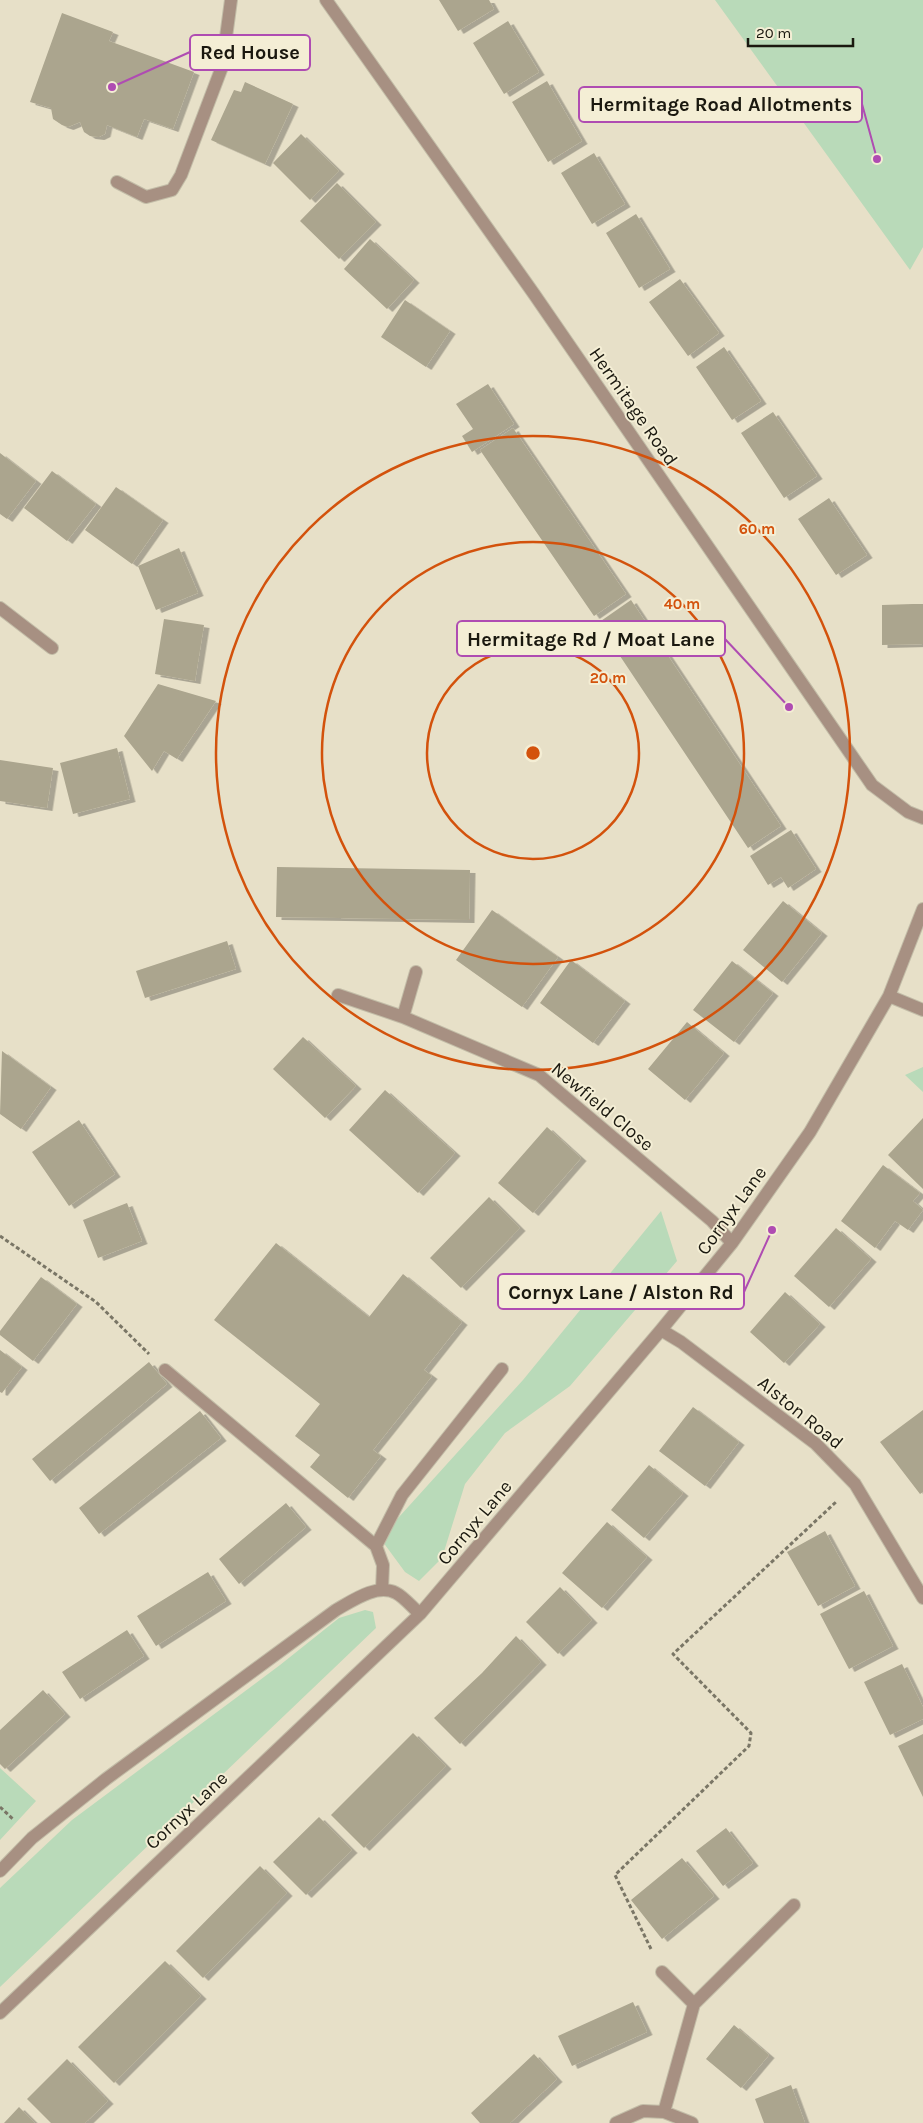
<svg xmlns="http://www.w3.org/2000/svg" width="923" height="2123" font-family="Karla,sans-serif">
<defs>
<filter id="shadow"><feDropShadow dx="5.5" dy="3" stdDeviation="0" flood-color="#0004"/></filter>
</defs>
<rect width="100%" height="100%" fill="#e7e0c8"/>
<path fill="#b9dab9" d="M715 0H923V247L910 270Z
M923 1067V1092L905 1075Z
M661 1211 677 1261 570 1386 505 1433 465 1484 442 1558 419 1581 405 1572 380 1538 523 1380Z
M365 1610 373 1612 376 1628 0 1987V1888L72 1820 280 1665 339 1618Z
M0 1768 36 1801 0 1840Z"/>
<path fill="#aba58e" filter="url(#shadow)" d="M439 0H489L494 9 458 31Z
M62 13 113 32 109 41 194 72 173 129 144 119 137 137 107 125 105 134 99 137 90 136 84 132 80 122 68 127 62 125 53 119 51 108 30 102Z
M508 21 539 72 504 94 473 43Z
M547 81 582 141 548 162 512 102Z
M245 82 293 104 265 164 211 140 234 90 241 92Z
M301 134 339 171 310 200 273 163Z
M594 153 625 204 592 224 561 173Z
M337 183 376 222 339 259 300 221Z
M636 214 670 269 639 288 606 233Z
M370 239 414 280 387 309 344 269Z
M680 279 719 333 688 356 649 302Z
M405 300 450 331 426 367 381 337Z
M724 347 761 401 732 420 696 367Z
M488 384 514 424 472 452 462 436 473 429 456 404Z
M773 412 817 476 784 498 741 433Z
M513 428 626 594 594 616 480 450Z
M0 453 36 481 7 519 0 514Z
M52 471 96 504 67 541 24 508Z
M116 487 163 520 132 564 85 530Z
M829 498 867 555 836 575 798 519Z
M179 548 198 593 156 610 138 566Z
M631 600 781 826 748 848 598 623Z
M913 604H923V644L882 645V605Z
M164 619 204 625 195 681 155 674Z
M158 684 216 701 177 759 164 751 152 771 124 736Z
M117 748 130 799 73 814 60 763Z
M0 760 53 768 47 808 0 801Z
M791 830 816 869 788 888 781 877 768 885 750 856Z
M277 867 470 870 469 920 276 917Z
M783 901 822 933 782 982 743 950Z
M492 910 558 957 522 1007 456 960Z
M227 941 236 969 145 998 136 971Z
M571 960 625 1001 593 1043 540 1003Z
M732 961 773 993 734 1042 693 1010Z
M687 1022 724 1053 685 1100 648 1069Z
M303 1037 356 1086 325 1118 273 1069Z
M2 1051 51 1087 21 1129 0 1114Z
M385 1090 455 1153 418 1193 349 1130Z
M923 1118V1189L888 1155Z
M79 1120 115 1174 69 1206 32 1152Z
M547 1127 581 1158 533 1213 498 1183Z
M883 1165 920 1193 913 1201 923 1210 908 1230 895 1221 875 1248 841 1221Z
M489 1197 520 1228 461 1288 430 1258Z
M127 1203 142 1241 98 1258 83 1220Z
M836 1228 871 1259 829 1307 794 1276Z
M276 1243 369 1317 403 1274 462 1322 424 1370 432 1376 373 1450 381 1456 348 1498 310 1467 320 1455 295 1436 320 1404 214 1320Z
M41 1277 77 1304 33 1361 0 1335V1331Z
M785 1292 820 1324 784 1363 750 1332Z
M0 1350 22 1367 2 1393 0 1392Z
M149 1362 167 1384 50 1481 32 1459Z
M693 1407 739 1442 705 1486 659 1451Z
M923 1410V1492L920 1494 880 1442Z
M200 1411 221 1438 99 1534 79 1508Z
M649 1465 683 1493 644 1538 611 1510Z
M286 1503 306 1527 239 1584 219 1559Z
M607 1522 647 1557 602 1608 562 1573Z
M825 1531 855 1586 818 1606 787 1552Z
M208 1572 226 1601 156 1646 137 1616Z
M560 1587 592 1620 558 1654 526 1622Z
M864 1591 893 1646 849 1669 820 1614Z
M127 1630 144 1656 80 1699 62 1672Z
M516 1636 541 1662 460 1744 434 1718 482 1673Z
M902 1664 923 1707V1719L890 1735 864 1682Z
M43 1690 65 1714 5 1769 0 1764V1730Z
M413 1733 446 1766 364 1848 331 1815Z
M923 1734V1797L898 1746Z
M319 1817 352 1850 306 1895 273 1862Z
M726 1828 753 1863 723 1886 696 1851Z
M682 1858 714 1896 662 1939 631 1900Z
M260 1866 287 1893 203 1978 176 1951Z
M165 1961 201 1996 114 2083 78 2047Z
M633 2002 647 2032 572 2066 558 2036Z
M734 2025 769 2055 741 2088 706 2059Z
M534 2054 557 2079 510 2123H480L471 2113Z
M67 2059 108 2101 85 2123H51L27 2099Z
M791 2085 805 2123H764L755 2099Z
M19 2107 35 2123H4Z"/>
<g fill="none" stroke-linecap="round" stroke-linejoin="round">
<defs>
<path id="minor" d="M326 0 534 294 872 785 908 812 923 818
M117 182 146 197 172 190 181 175 222 67 231 0
M0 608 52 648
M338 995 403 1017 539 1075 712 1221 732 1243
M889 996 923 1010
M403 1017 416 972
M661 1330 681 1342 816 1444 855 1484 923 1598
M165 1370 376 1546 383 1565 382 1590
M376 1546 402 1495 502 1369
M0 1871 32 1838 106 1779 336 1610C352 1601 377 1583 396 1593 404 1597 413 1608 420 1614
M662 1972 694 2004
M0 2013 420 1614 661 1330 732 1243 810 1132 889 996 923 909
M616 2123 643 2111 664 2112
M692 2123 664 2112 694 2004 794 1905"/>
</defs>
<use href="#minor" stroke="#c2bca7" stroke-width="14"/>
<path stroke="#7a7666" stroke-width="3" stroke-dasharray="4 2.5" stroke-linecap="butt" d="M0 1236 96 1302 149 1354
M0 1807 14 1820
M651 1949 615 1875 749 1746 751 1733 673 1654 836 1502"/>
<use href="#minor" stroke="#a79082" stroke-width="12"/>
</g>
<g fill="none" stroke="#d3520c" stroke-width="2.5">
<circle cx="533" cy="753" r="106"/>
<circle cx="533" cy="753" r="211"/>
<circle cx="533" cy="753" r="317"/>
</g>
<g text-anchor="middle" stroke-width="4" stroke-linejoin="round" paint-order="stroke">
<g font-size="19" fill="#1a180f" stroke="#f4eed5">
<text transform="translate(634 406) rotate(55)" y="7">Hermitage Road</text>
<text transform="translate(603 1106) rotate(40)" y="7">Newfield Close</text>
<text transform="translate(731 1210) rotate(-54)" y="7">Cornyx Lane</text>
<text transform="translate(801 1412) rotate(39)" y="7">Alston Road</text>
<text transform="translate(474 1522) rotate(-50)" y="7">Cornyx Lane</text>
<text transform="translate(186 1810) rotate(-43)" y="7">Cornyx Lane</text>
</g>
</g>
<circle cx="533" cy="753" r="8" fill="#d3520c" stroke="#f4eed5" stroke-width="2.5"/>
<g font-size="15" text-anchor="middle" font-weight="bold" fill="#d3520c" stroke="#f4eed5" stroke-width="4" stroke-linejoin="round" paint-order="stroke">
<text x="757" y="534">60 m</text>
<text x="682" y="609">40 m</text>
<text x="608" y="683">20 m</text>
</g>
<path fill="none" stroke="#af4cb2" stroke-width="2" d="M112 87L190 52M877 159L862 104M789 707L725 639M772 1230L744 1292"/>
<g fill="#af4cb2" stroke="#f4eed5" stroke-width="2">
<circle cx="112" cy="87" r="5"/>
<circle cx="877" cy="159" r="5"/>
<circle cx="789" cy="707" r="5"/>
<circle cx="772" cy="1230" r="5"/>
</g>
<g fill="#f4eed5" stroke="#af4cb2" stroke-width="2">
<rect x="190" y="35" width="120" height="35" rx="5"/>
<rect x="579" y="87" width="283" height="35" rx="5"/>
<rect x="457" y="621" width="268" height="35" rx="5"/>
<rect x="498" y="1274" width="246" height="35" rx="5"/>
</g>
<g font-size="20" text-anchor="middle" font-weight="bold" fill="#1a180f">
<text x="250" y="59">Red House</text>
<text x="721" y="111">Hermitage Road Allotments</text>
<text x="591" y="646">Hermitage Rd / Moat Lane</text>
<text x="621" y="1299">Cornyx Lane / Alston Rd</text>
</g>
<path d="M748 38v8h105v-8" fill="none" stroke="#1a180f" stroke-width="2.5"/>
<text x="756" y="38" font-size="15" fill="#1a180f" stroke="#f4eed5" stroke-width="4" paint-order="stroke">20 m</text>
</svg>
